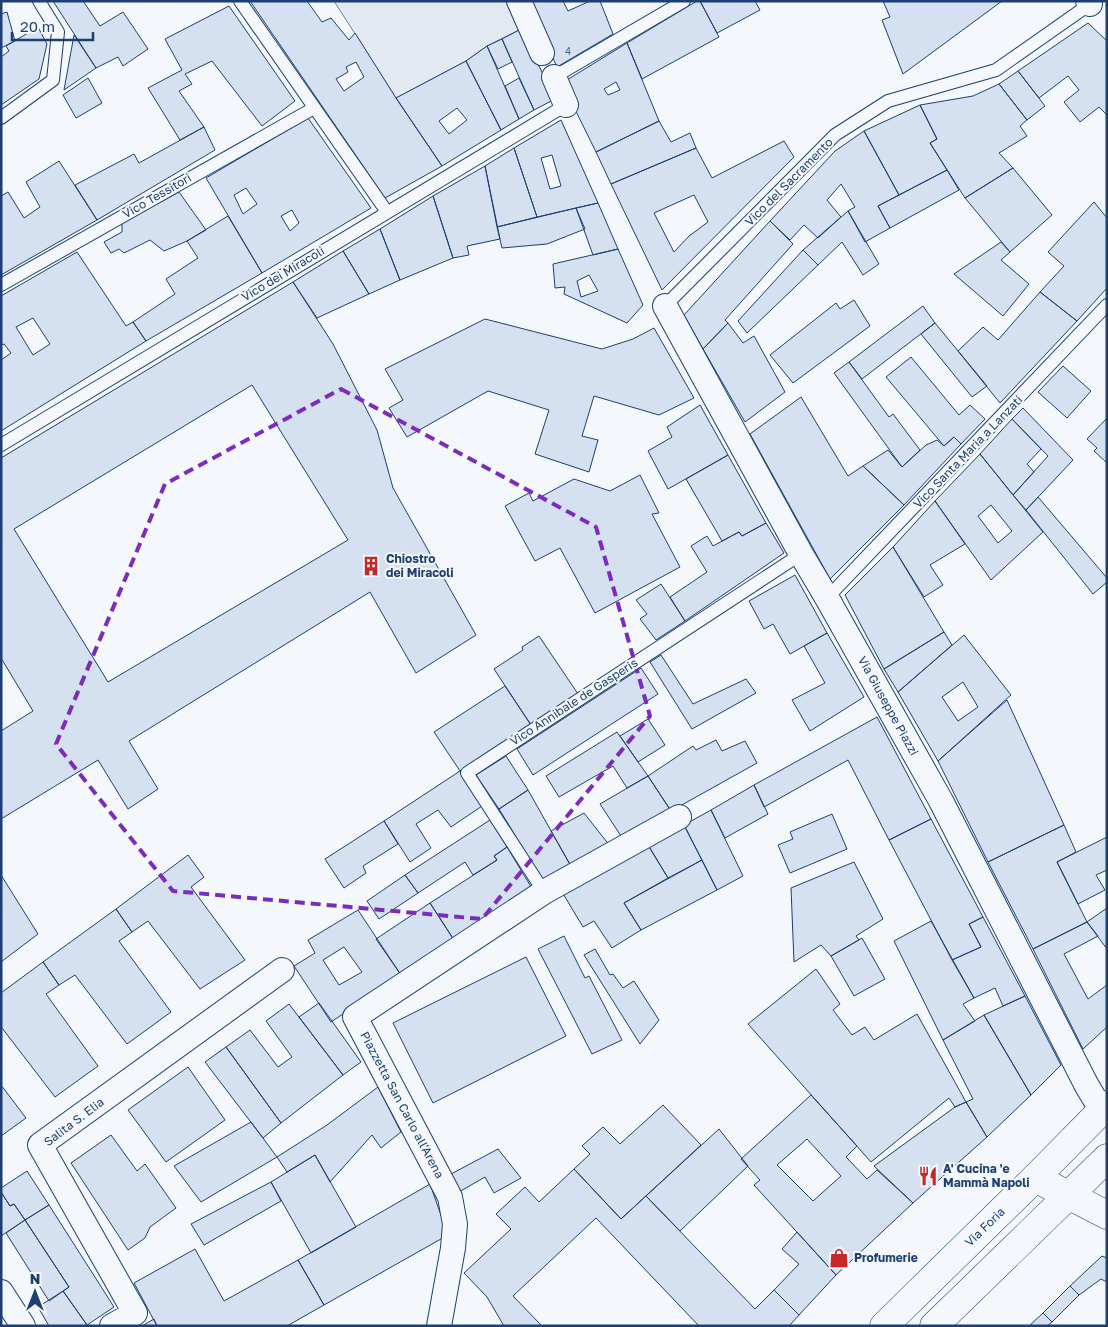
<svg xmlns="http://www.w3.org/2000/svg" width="1108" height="1327" font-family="'Golos Text',sans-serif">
<rect width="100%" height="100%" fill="#f4f7fb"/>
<path fill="#e3e9f0" stroke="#687fa3" d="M334 1H509L521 29 487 46 466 61 396 98Z"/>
<path fill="#d5e0f0" stroke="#1d3f73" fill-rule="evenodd" d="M53 1H83L100 26 123 12 148 49 123 66 118 57 96 68Z
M250 1H307L322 22 331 18 349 40 355 33 396 98 442 166 385 198ZM356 62 364 77 344 91 336 79 348 72 346 67Z
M527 1H563L568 11 590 1H600L613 34 557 67Z
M697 1H700L719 37 642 79 627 43Z
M700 1H755L760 10 717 33Z
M883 1H1002L903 74 882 20 890 17Z
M229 6 295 101 262 126 212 61 185 74 192 84 179 91 204 127 180 140 148 88 182 70 165 39Z
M7 12 15 41 1 48V14Z
M1088 23 1107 41V115L1099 107 1080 122 1064 102 1079 90 1068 76 1039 98 1018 71Z
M38 27 47 44 39 79 1 105V57L9 51 6 46Z
M521 29 555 99 534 110 502 39Z
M74 35 96 68 64 90Z
M502 39 512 62 498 69 487 46Z
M627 43 659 121 596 152 562 83ZM616 82 620 90 608 95 604 89Z
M487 46 519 119 501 130 466 61Z
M466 61 501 130 442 166 396 98ZM457 108 467 120 449 134 439 121Z
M1018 71 1045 106 1027 120 999 84Z
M88 78 102 103 76 118 63 95Z
M519 78 534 110 519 119 505 86Z
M999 84 1027 120 1020 126 1027 136 999 153 1013 168 965 198 930 143 937 139 920 105 973 96Z
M920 105 937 139 930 143 947 170 899 195 864 131Z
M308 118 371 208 262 273 206 178ZM246 188 257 204 243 214 234 195ZM292 210 299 223 290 231 281 216Z
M561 120 598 203 537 217 514 148ZM552 155 561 186 550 189 541 158Z
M659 121 671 142 690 133 696 148 611 184 596 152Z
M204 127 215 150 97 220 75 185 134 154 139 163Z
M864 131 899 195 878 206 890 228 865 242 848 211 855 207 841 184 827 200 841 217 818 238 804 225 790 240 770 221 835 151Z
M784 141 794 157 662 290 611 184 696 148 712 178ZM694 195 708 222 689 236 674 252 654 213Z
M514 148 537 217 497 227 485 166Z
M59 161 97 220 1 275V196L8 192 24 218 40 207 26 182Z
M485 166 500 239 467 246 469 255 453 258 433 196Z
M1013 168 1052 215 1010 252 965 198Z
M947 170 959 190 890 228 878 206Z
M179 192 206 230 187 241 164 251 150 240 124 253 119 249 111 253 104 242 122 232V223Z
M433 196 453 258 400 280 380 229Z
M1094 202 1107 218V288L1077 321 1040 292 1064 266 1048 252Z
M598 203 618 249 593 255 576 208Z
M576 208 585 229 547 244 502 248 497 227Z
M848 211 879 264 863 275 842 242 818 265 803 250Z
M228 216 262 273 146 341 133 322 175 294 166 279 198 258 187 241Z
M770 221 793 244 725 320 728 323 703 349 684 315Z
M380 229 400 280 369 294 343 251Z
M1001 242 1010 252 1001 260 1029 284 1003 316 954 274Z
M618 249 643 305 627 323 564 294 565 287 555 288 553 264ZM589 275 598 291 581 297 577 281Z
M803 250 818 265 747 333 738 321Z
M343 251 369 294 317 318 293 282Z
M77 252 126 326 133 322 146 341 1 431V360L11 353 4 344 1 345V296ZM33 318 50 344 33 355 16 327Z
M293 282 333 344 377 430 393 488 476 635 416 673 370 592 129 741 158 789 128 809 98 760 1 819V731L33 711 1 658V458ZM252 385 348 540 108 682 14 529Z
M1040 292 1077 321 1000 403 958 351 983 327 998 340Z
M854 300 870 326 793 383 770 355 836 303 840 309Z
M923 306 935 323 862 379 849 362Z
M485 319 602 349 633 339 654 328 694 398 659 415 594 396 582 436 598 440 589 472 535 454 549 410 488 391 407 437 389 408 403 400 385 369Z
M728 323 743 343 754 336 785 392 745 422 703 349Z
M935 323 987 386 972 397 921 334Z
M911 357 959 415 970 405 985 419 961 444 954 437 944 446 886 377Z
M849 362 889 417 893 414 920 450 902 467 834 373Z
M1063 366 1091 391 1067 418 1038 392Z
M801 397 848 476 863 466 904 505 830 579 750 434Z
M700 405 728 455 668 489 648 451 672 437 667 427Z
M1023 408 1073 460 1026 510 1013 495 1048 456 1012 419Z
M1107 418V463L1094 451 1097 448 1087 439Z
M1012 419 1041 449 1027 464 1034 472 1013 495 980 454Z
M954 437 961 444 904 505 863 466 888 450 902 467 926 445 937 440 944 446Z
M980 454 1043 532 991 580 935 501ZM991 505 1012 531 998 543 978 516Z
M728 455 766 523 742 536 739 532 722 541 686 479Z
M640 475 659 513 652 514 680 567 595 613 560 548 535 561 505 506 529 493 533 501 574 479 610 491Z
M1038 497 1107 578V582L1093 594 1026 510Z
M935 501 965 544 930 565 943 585 924 597 893 547Z
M766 523 784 553 685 621 670 597 707 572 691 546 707 536 713 546 739 532 742 536Z
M893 547 944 632 884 669 845 595Z
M795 575 827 633 790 654 773 624 764 629 749 601Z
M661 584 685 621 656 640 640 619 647 614 636 600Z
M944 632 952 645 898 692 884 669Z
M827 633 864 697 810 731 792 700 825 683 804 646Z
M964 635 1011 695 938 761 898 692ZM963 682 978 707 958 721 942 697Z
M539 636 578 694 531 725 494 669 523 650 522 647Z
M661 655 693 704 746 679 756 693 692 729 650 662Z
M641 668 658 694 533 775 517 749Z
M505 686 531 725 460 771 434 732Z
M1007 700 1064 825 988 862 938 761Z
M877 717 931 819 889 840 848 760 764 807 754 785Z
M648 719 665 745 638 762 620 736Z
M617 732 648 776 627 788 613 766 559 797 546 776Z
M716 740 722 751 745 741 757 763 671 811 648 776 693 746 696 750Z
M506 756 528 790 499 809 476 775Z
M460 771 482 806 451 827 438 810 416 824 431 848 410 862 384 821Z
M648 776 671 811 623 839 600 804Z
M754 785 768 814 725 838 711 810Z
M528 790 572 868 545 884 499 809Z
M711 810 743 876 717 890 684 825Z
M584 813 610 846 572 868 551 831Z
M832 814 847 849 790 873 778 845 793 839 790 832Z
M931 819 983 917 969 924 981 947 952 960 889 840Z
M490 820 507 847 494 856 497 860 473 875 465 862 418 893 405 875Z
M384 821 398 844 363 866 366 873 344 888 325 859Z
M684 825 702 860 668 878 648 845Z
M1064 825 1076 852 1057 862 1087 922 1033 949 988 862Z
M1107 837V870L1096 875 1105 890 1078 904 1057 862Z
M648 845 668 878 624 903 641 930 612 948 594 921 583 927 562 892Z
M507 847 533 890 454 940 430 903 497 860 494 856Z
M188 855 204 877 191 887 245 960 200 989 148 921 132 932 116 909Z
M702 860 717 890 641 930 624 903Z
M854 862 883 919 856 936 859 940 831 956 821 945 794 962 791 888Z
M1 875 38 934 1 962Z
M405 875 418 893 379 919 367 901Z
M430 903 454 940 401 975 376 939Z
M1107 908V949L1087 922Z
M116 909 132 932 119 941 171 1012 127 1044 75 975 59 985 43 962Z
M358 910 401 975 331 1022 294 966 315 953 308 940ZM344 947 362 972 339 985 323 960Z
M983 917 1025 996 1003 1006 995 988 974 998 952 960 981 947 969 924Z
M931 921 974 998 963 1004 975 1021 943 1040 894 941Z
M1087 922 1098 936 1064 954 1088 999 1107 985V1027L1083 1049 1033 949Z
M564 936 585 978 589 976 622 1040 592 1054 538 949Z
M862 938 885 979 854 996 831 956Z
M595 949 610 975 613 974 623 988 634 981 659 1020 640 1044 584 955Z
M526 957 566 1036 433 1103 393 1023Z
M43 962 59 985 46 994 98 1066 55 1097 2 1028 1 1029V993Z
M816 969 840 1004 833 1010 852 1035 865 1027 874 1040 917 1014 966 1102 955 1107 949 1098 871 1162 748 1024Z
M1025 996 1061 1065 1031 1095 984 1015Z
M319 1003 361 1062 343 1075 299 1017Z
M289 1004 343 1075 281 1123 226 1047 250 1030 278 1067 292 1057 266 1021Z
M984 1015 1031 1095 987 1137 966 1102 973 1099 943 1040Z
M226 1047 281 1123 263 1138 205 1062Z
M188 1067 225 1120 166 1162 128 1110Z
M1 1085 26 1118 1 1136Z
M378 1087 401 1132 381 1148 372 1135 330 1182 315 1155 287 1172 277 1157 327 1125Z
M811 1095 857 1146 846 1157 867 1179 877 1170 913 1203 836 1275 754 1185 760 1180 741 1159ZM807 1139 841 1176 813 1201 777 1165Z
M966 1102 987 1137 913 1203 874 1166 955 1107Z
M663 1105 701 1145 621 1219 574 1169 590 1154 582 1146 603 1127 620 1144Z
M251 1122 277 1157 201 1202 174 1166Z
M719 1129 748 1166 680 1231 646 1196Z
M111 1135 137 1171 145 1164 176 1208 150 1227 145 1238 128 1250 71 1163Z
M498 1149 521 1178 494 1193 485 1177 459 1192 451 1174Z
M315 1155 356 1227 311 1253 271 1182Z
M574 1169 621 1219 646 1196 755 1309 774 1290 799 1315 789 1326H699L596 1218 513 1296 542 1326H504L487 1297 464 1273 511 1229 496 1214 525 1187 539 1202Z
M27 1171 49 1205 25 1220 14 1204 10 1206 1 1192V1188Z
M271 1182 281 1201 204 1245 191 1224Z
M430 1184 448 1235 324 1305 298 1260Z
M1 1192 10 1206 14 1204 25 1220 1 1236Z
M49 1205 114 1307 87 1325 63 1291 69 1287 25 1220Z
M25 1220 69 1287 49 1301 6 1233Z
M797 1232 836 1275 799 1315 774 1290 799 1264 782 1249Z
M195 1249 224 1301 298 1260 324 1305 287 1326H157L134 1283Z
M1102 1256 1107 1258V1282L1101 1279 1079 1295 1070 1286Z
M1070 1286 1079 1295 1052 1322 1043 1313Z
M63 1291 87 1325 86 1326H49L38 1307Z
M1043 1313 1052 1322 1047 1326H1029Z
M154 1319 157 1326H142Z"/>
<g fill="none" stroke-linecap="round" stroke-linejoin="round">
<defs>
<path id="service" d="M240 1 387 212
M554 77 684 1
M1 118 53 80 58 32 39 1
M1 285 314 108
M665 306 835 135 888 101 996 70 1090 4
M1 445 566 105
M827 598 1107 305
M544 892 467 773 801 554"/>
<path id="minor" d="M519 1 542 53
M1088 1 1090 4
M554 77 566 105
M665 306 801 554 827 598 941 801 1087 1086 1102 1111
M1 1292 23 1326
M112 1326 135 1313 40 1145 282 970
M439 1326 453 1248 455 1224 450 1197 355 1017 544 892 679 817"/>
<path id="secondary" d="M1035 1178 1107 1215"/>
<path id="primary" d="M884 1326 1035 1178 1107 1105
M934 1326 1107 1158"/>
</defs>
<use href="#service" stroke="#1d3f73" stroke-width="14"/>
<use href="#minor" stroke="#1d3f73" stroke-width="26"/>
<use href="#secondary" stroke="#1d3f73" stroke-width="29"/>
<use href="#primary" stroke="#1d3f73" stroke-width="29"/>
<use href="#service" stroke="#f4f7fb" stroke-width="12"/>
<use href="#minor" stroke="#f4f7fb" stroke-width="24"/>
<use href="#secondary" stroke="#f4f7fb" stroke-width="28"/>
<use href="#primary" stroke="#f4f7fb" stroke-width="28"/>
</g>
<path fill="none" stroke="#7b2cbf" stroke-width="4" stroke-dasharray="10 6" stroke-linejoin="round" d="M341 389 596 527 650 716 482 919 173 891 56 744 165 484Z"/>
<defs>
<symbol id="building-bare" viewBox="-9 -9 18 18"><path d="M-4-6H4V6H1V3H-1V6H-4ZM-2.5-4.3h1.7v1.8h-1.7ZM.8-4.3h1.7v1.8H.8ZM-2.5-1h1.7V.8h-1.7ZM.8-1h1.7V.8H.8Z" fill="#c62828" stroke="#f4f7fb" stroke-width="2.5" paint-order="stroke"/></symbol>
<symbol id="restaurant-bare" viewBox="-9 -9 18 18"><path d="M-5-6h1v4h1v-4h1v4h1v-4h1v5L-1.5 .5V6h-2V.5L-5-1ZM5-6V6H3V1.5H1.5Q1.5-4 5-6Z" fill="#c62828" stroke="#f4f7fb" stroke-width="2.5" paint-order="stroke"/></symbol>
<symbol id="shop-bare" viewBox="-9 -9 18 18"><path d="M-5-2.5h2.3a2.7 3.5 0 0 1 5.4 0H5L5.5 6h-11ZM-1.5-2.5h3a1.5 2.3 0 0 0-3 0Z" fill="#c62828" stroke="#f4f7fb" stroke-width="2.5" paint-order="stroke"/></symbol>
</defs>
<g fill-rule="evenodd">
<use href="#building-bare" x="357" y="552" width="28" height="28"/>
<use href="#restaurant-bare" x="914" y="1162" width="28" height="28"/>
<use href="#shop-bare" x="825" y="1244" width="28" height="28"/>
</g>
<g text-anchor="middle" stroke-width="4" stroke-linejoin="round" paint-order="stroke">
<g font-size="10" fill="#4b6792">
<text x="568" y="55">4</text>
</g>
<g font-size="12" fill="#1d3f73" stroke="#f4f7fb">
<text transform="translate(789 182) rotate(-45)" y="4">Vico del Sacramento</text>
<text transform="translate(157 196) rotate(-30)" y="4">Vico Tessitori</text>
<text transform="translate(283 274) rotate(-31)" y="4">Vico dei Miracoli</text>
<text transform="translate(968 452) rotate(-46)" y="4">Vico Santa Maria a Lanzati</text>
<text transform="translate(574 702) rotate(-33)" y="4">Vico Annibale de Gasperis</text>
<text transform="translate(888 706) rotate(61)" y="4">Via Giuseppe Piazzi</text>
<text transform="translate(402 1105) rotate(62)" y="4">Piazzetta San Carlo all'Arena</text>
<text transform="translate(74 1122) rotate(-37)" y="4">Salita S. Elia</text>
<text transform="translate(985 1227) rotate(-44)" y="4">Via Foria</text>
</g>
<g font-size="12" font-weight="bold" fill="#1d3f73" stroke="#f4f7fb" text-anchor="start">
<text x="386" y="563">Chiostro<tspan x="386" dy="14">dei Miracoli</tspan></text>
<text x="943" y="1173">A' Cucina 'e<tspan x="943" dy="14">Mammà Napoli</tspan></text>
<text x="854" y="1262">Profumerie</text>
</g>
</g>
<rect width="1108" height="1327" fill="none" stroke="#1d3f73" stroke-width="5"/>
<g transform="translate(35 1292)" stroke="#f4f7fb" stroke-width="4" paint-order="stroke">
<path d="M0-4L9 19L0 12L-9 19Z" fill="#1d3f73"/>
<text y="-8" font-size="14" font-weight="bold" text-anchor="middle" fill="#1d3f73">N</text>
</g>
<path d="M12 32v8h81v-8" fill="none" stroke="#1d3f73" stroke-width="2.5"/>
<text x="20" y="32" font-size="15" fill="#1d3f73" stroke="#f4f7fb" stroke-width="4" paint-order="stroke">20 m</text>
</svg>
